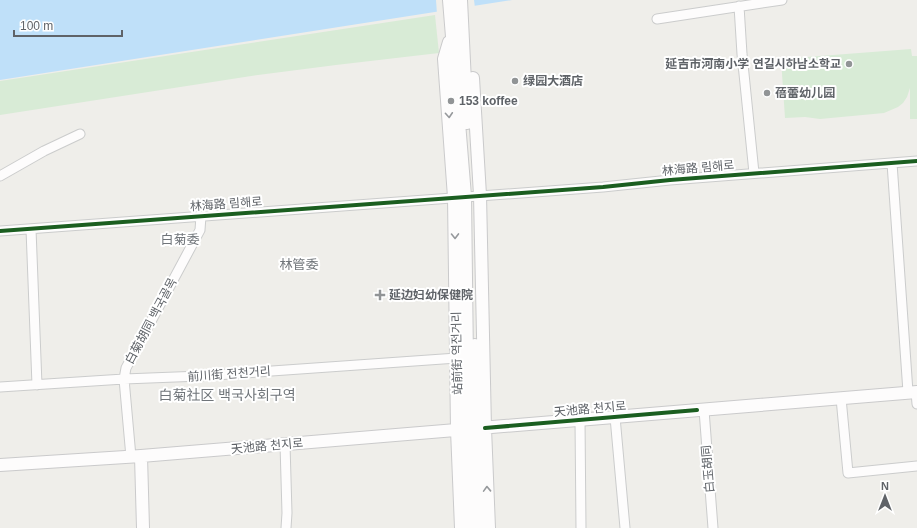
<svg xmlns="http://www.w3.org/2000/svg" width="917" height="528" font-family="Helvetica,'Noto Sans SC','Noto Sans KR',sans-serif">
<rect width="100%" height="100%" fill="#efeeea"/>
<path fill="#d8ebd6" d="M435 15 439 53 336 65 258 75 0 115V81Z
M911 49 912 56H917V119H910V88L907 97 903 103 898 107 884 113 820 119 805 117 785 118 781 59Z"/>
<path fill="#bfe0f9" d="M0 0H512L0 80Z"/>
<path fill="#efeeea" d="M436 0H474L475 8 437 14Z"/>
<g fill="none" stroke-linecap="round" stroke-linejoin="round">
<defs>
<path id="street" d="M739 6 742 54 754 173
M657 19 782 0
M892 163 908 392
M0 176 44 151 80 134
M31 229 37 385
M0 231 603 187 670 180 917 161
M0 387 124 379 201 376 457 358
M916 392 917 404
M841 398 848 473 917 466
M704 410 713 528
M615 417 625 528
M580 420 581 528
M285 444 287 513 286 528
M131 457 124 379 126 368 200 230 201 216"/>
<path id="secondary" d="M449 0 465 196 469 528
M461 0 467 123
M449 42 444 59 454 197 457 430 461 528
M473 78 480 195 485 428 489 528
M475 345 478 528
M141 456 143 528
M0 465 141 456 917 392"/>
</defs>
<use href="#street" stroke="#cbcccc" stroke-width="11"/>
<use href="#secondary" stroke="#cacacb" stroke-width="14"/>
<use href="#street" stroke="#fdfcfc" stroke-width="9"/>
<use href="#secondary" stroke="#fdfcfc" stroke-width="12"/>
<defs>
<path id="cycleway" d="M0 231 603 187 670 180 917 161
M485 428 697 410"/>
</defs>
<use href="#cycleway" stroke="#fff" stroke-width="6"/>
<use href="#cycleway" stroke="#1b5e20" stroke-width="4"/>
</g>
<defs><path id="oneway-chevron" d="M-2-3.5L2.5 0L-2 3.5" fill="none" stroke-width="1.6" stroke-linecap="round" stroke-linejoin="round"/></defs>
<g stroke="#96999c">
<use href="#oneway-chevron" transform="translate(449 115) rotate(86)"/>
<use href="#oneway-chevron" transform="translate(455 236) rotate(89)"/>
<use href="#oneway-chevron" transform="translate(487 489) rotate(-92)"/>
</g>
<g fill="#919496" stroke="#fff" stroke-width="1.5">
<circle cx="849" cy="64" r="4"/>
<circle cx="515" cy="81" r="4"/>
<circle cx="767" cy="93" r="4"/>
<circle cx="451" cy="101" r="4"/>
<path d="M378 289h4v4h4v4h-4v4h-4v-4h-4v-4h4z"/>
</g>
<g text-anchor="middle" stroke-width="4" stroke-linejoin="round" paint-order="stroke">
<g font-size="12" font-weight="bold" fill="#5f6368" stroke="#fff" text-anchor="start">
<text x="841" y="68" text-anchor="end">延吉市河南小学 연길시하남소학교</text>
<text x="523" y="85">绿园大酒店</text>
<text x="775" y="97">蓓蕾幼儿园</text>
<text x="459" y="105">153 koffee</text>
<text x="389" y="299">延边妇幼保健院</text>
</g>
<g font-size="12" fill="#5f6368" stroke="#fff">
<text transform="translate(698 168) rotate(-5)" y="4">林海路 림해로</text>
<text transform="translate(226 204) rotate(-4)" y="4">林海路 림해로</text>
<text transform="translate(151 321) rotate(-62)" y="4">白菊胡同 백국골목</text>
<text transform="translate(457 353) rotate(-91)" y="4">站前街 역전거리</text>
<text transform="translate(229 374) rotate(-4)" y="4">前川街 전천거리</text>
<text transform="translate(590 409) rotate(-5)" y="4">天池路 천지로</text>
<text transform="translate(267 446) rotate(-5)" y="4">天池路 천지로</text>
<text transform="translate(708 469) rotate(-95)" y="4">白玉胡同</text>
</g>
<g font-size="13" fill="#70757a" stroke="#fff">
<text x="180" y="244">白菊委</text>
<text x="299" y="269">林管委</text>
</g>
<g font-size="14" fill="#70757a" stroke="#fff">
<text x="227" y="400">白菊社区 백국사회구역</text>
</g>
</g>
<g transform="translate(885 496)" stroke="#ffffff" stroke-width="3" paint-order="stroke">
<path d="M0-3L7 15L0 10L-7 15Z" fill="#5f6368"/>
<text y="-6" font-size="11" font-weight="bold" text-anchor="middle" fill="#5f6368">N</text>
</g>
<path d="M14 30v6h108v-6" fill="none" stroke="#5f6368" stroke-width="2"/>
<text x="20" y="30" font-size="12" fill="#5f6368" stroke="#ffffff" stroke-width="3" paint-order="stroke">100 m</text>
</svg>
